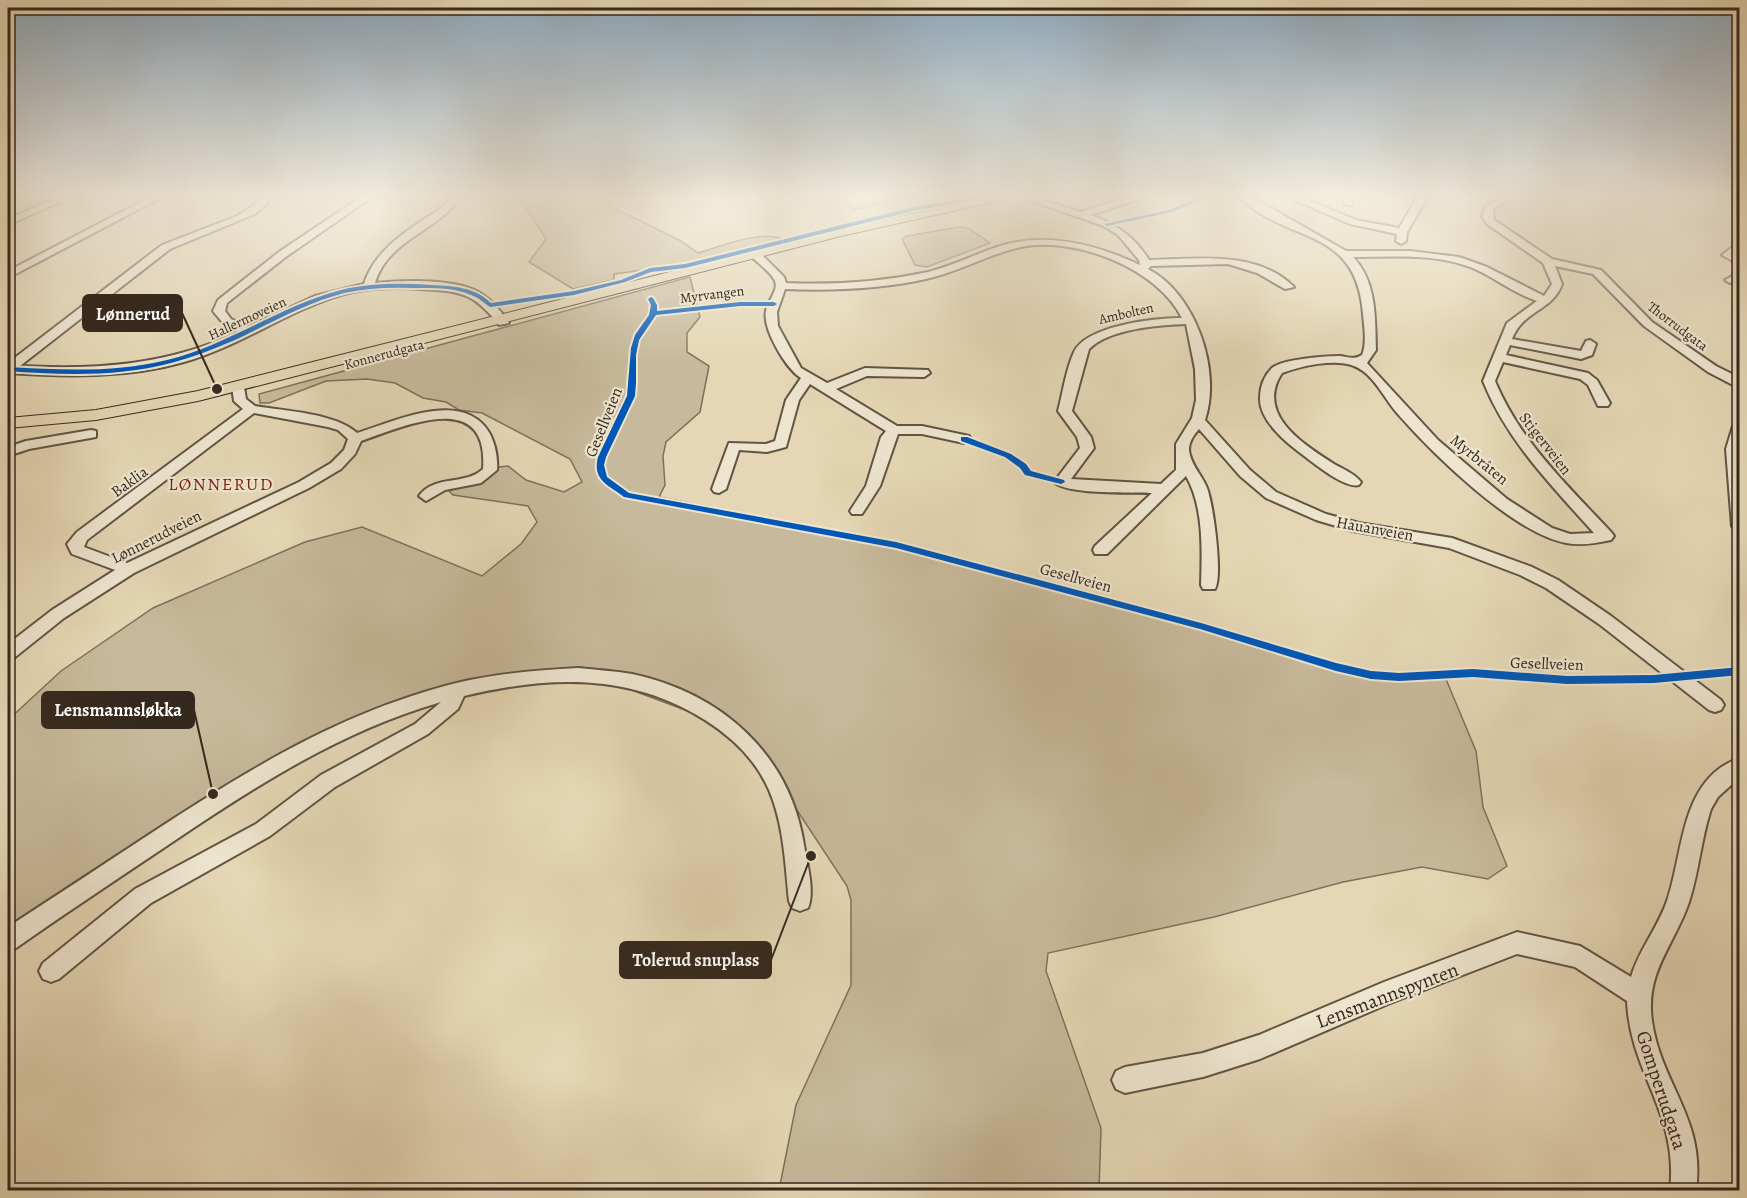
<svg xmlns="http://www.w3.org/2000/svg" width="1747" height="1198" font-family="Alegreya,serif">
<rect width="100%" height="100%" fill="#e5d7b5"/>
<filter id="stains"><feTurbulence type="fractalNoise" baseFrequency=".00333" numOctaves="4"/><feColorMatrix values="0 0 0 0 .2 0 0 0 0 .09 0 0 0 0 .02 0 0 0 .5 -.17"/></filter>
<radialGradient id="worn" r=".72"><stop offset=".6" stop-color="#630" stop-opacity="0"/><stop offset="1" stop-color="#630" stop-opacity=".3"/></radialGradient>
<path fill="#c7b99b" stroke="#7e715c" stroke-width="1.5" d="M518 195H595L616 209 681 241 698 253C723 246 758 230 783 239L681 265 614 274V280L573 289 529 262 546 239Z
M850 195H887L897 200 853 210 845 199Z
M959 227 968 228 990 243 927 267 915 265 902 239 907 236Z
M690 277 700 317 687 333V352L709 366 700 412 666 442 663 456 665 485 659 497 900 544 1389 679 1443 672 1476 751 1483 807 1507 866 1488 879 1422 867 1343 882 1214 917 1048 953 1046 971 1101 1128 1099 1190H779L796 1105 851 985V900L847 886 764 760 728 726 594 676 527 678 428 700 286 759 8 946V720L61 671 153 608 305 542 362 527 482 576 521 544 537 522 528 506 453 495 449 491C467 482 486 482 499 467L508 466 526 480 564 492 582 482 570 459 482 413 459 410 446 402 423 398 395 383 367 379 326 381 269 403H260L259 394Z"/>
<g fill="none" stroke-linecap="round" stroke-linejoin="round">
<defs>
<path id="minor" d="M63 195H76L8 225V219Z
M154 195H166L8 278V271Z
M257 195H267V204L255 214 170 249 20 366C97 370 168 365 239 332L223 323 213 311 218 300 279 252 364 195H375L287 256 227 303 225 311 231 319 248 327 315 296 364 284C376 246 414 227 444 206L448 200 445 195H455L458 200C435 232 387 241 375 283 404 280 460 278 483 295 494 302 502 313 509 323L499 325C474 293 461 291 421 289 396 287 369 287 344 294 288 310 241 346 184 362 128 378 66 377 8 373V363L162 245 237 216 257 203Z
M1137 195H1152L1090 215C1116 224 1134 236 1149 260 1197 259 1257 250 1294 287L1285 289 1257 273 1228 264 1151 266 1148 269C1195 293 1222 370 1205 420L1250 470 1276 492 1326 514 1359 523 1452 538 1532 567 1558 580 1611 616 1721 700 1724 705 1721 710 1715 712 1709 710 1599 624 1546 588 1520 575 1449 548 1353 531 1316 520 1266 498 1240 476 1199 429C1194 435 1189 441 1189 450 1190 464 1202 475 1207 488 1213 504 1223 575 1215 589H1203L1201 585C1202 550 1204 507 1186 476L1107 554H1095L1093 550 1095 546 1152 493C1133 492 1066 495 1054 482L1080 448 1077 437 1058 411C1063 392 1066 369 1074 352 1087 325 1156 318 1182 318 1157 268 1075 236 1021 247 988 254 959 272 926 279 880 289 832 291 785 289L777 312 778 326 801 368 827 383 865 368 928 370 930 373 924 377 867 376 836 389 897 426H922L969 436 971 439 964 443 922 434H898L880 486 862 514H852L850 511 866 486 881 437 886 431 810 384 799 400 786 447 767 452 739 450 726 489 719 493 714 492 712 489 729 443 766 444 775 441 786 400 801 378C787 370 762 329 766 311 767 302 779 290 775 281 771 272 759 264 752 257V253H760L784 277 786 283C833 285 882 282 928 272 952 266 974 255 997 247 1045 231 1095 244 1140 265L1139 260 1118 235 1104 226 1032 201 1037 198 1080 212ZM1186 324 1195 369 1196 400 1192 418 1176 444V470L1161 484 1071 479 1094 448 1091 437 1072 411 1089 349C1109 329 1158 325 1186 324Z
M1238 195H1248L1346 251H1410L1459 257 1487 267 1544 296 1552 284 1543 263 1487 224 1482 216 1486 206 1506 195H1517L1493 209 1494 220 1552 259 1601 270 1652 322 1716 366 1740 378V385H1733L1708 372 1644 326 1593 274 1555 266 1562 284C1552 312 1524 309 1512 339L1581 351 1586 341 1590 340 1596 344 1592 355 1581 359 1510 345 1506 355 1588 373 1597 380 1610 403 1608 406H1598L1588 385 1580 379 1503 362 1495 381C1520 441 1567 485 1611 532L1614 536 1611 540C1597 543 1581 546 1566 543 1513 533 1432 453 1397 413 1384 398 1373 373 1354 366 1334 358 1301 366 1282 373 1255 414 1303 444 1334 464 1343 469 1355 474 1361 482L1359 485C1345 489 1315 464 1303 455 1286 443 1259 420 1260 398 1260 387 1264 376 1272 368 1282 359 1326 356 1340 356 1348 357 1354 360 1362 355 1367 344 1364 326 1363 314 1356 223 1285 246 1238 195ZM1353 257C1392 257 1433 253 1470 267 1493 276 1513 293 1537 301L1507 323 1483 381C1507 441 1552 486 1594 533L1570 534 1552 528 1507 499 1438 440 1367 363 1376 350C1375 318 1377 282 1353 257Z
M1341 195H1351L1352 205H1346Z
M1419 195H1429L1407 232 1406 241 1401 244 1396 241 1397 234 1350 224 1290 198 1298 196 1356 220 1399 228Z
M1740 241V250L1734 254 1740 258V265L1722 255Z
M1740 272V279L1730 283 1725 280Z
M238 383 244 387 246 399 255 406C285 411 335 413 357 433 396 421 464 388 490 434 495 444 498 458 497 470L481 483 445 490 426 501 419 496C435 474 465 486 483 469 489 387 403 427 361 441L355 454 341 469 309 488 134 573 64 618 14 658 8 659V644L52 610 115 570 72 554 67 544 77 532 243 409 234 401 232 387ZM254 413 328 427 338 430 348 439 344 450 331 463 299 482 127 563 84 547 87 540Z
M1740 422V531L1732 526 1726 449 1733 426Z
M91 430 96 431V437L29 449 8 456V447L26 441Z
M578 668C596 670 615 671 632 674 721 693 790 754 804 845 807 863 815 892 808 908L800 911 792 908 789 901C785 863 784 825 769 790 756 760 732 737 705 720 629 672 548 676 464 696L458 709 428 734 335 787 270 836 151 903 59 979 51 982 43 979 39 971 43 963 135 889 256 824 321 775 415 724 441 702C341 731 257 785 171 843 119 878 67 912 16 948L8 951V927C57 895 106 863 156 830 254 766 349 708 465 681 503 673 540 670 578 668Z
M1740 758V777L1718 797 1711 809C1701 839 1699 872 1689 902 1674 946 1645 972 1652 1021 1661 1085 1706 1119 1696 1190H1670C1679 1113 1630 1074 1627 1001L1575 967 1517 954 1388 1004 1260 1059 1203 1077 1125 1093 1116 1089 1112 1080 1116 1071 1125 1067 1203 1053 1259 1035 1384 982 1517 932 1580 946 1631 977C1639 949 1658 928 1667 901 1684 852 1680 778 1740 758Z"/>
<path id="major" d="M1003 195H1025L841 236 198 401 96 420 8 428V418L96 410 198 391 840 229Z"/>
</defs>
<use href="#minor" stroke="#615444" stroke-width="4"/>
<use href="#major" stroke="#35291e" stroke-width="2"/>
<use href="#minor" fill="#eee5cf" fill-rule="evenodd"/>
<use href="#major" fill="#e5d7b5" fill-rule="evenodd"/>
<defs>
<path id="cycleway" d="M987 195H1000L913 211 685 268 651 272 625 282 574 295 490 307C484 303 478 297 471 295 454 287 431 288 412 288 390 287 366 288 344 293 306 303 271 323 235 340 214 349 193 357 171 363 119 377 61 375 8 371V367C61 370 115 373 167 360 228 345 280 306 341 290 371 283 401 283 432 285 453 286 475 287 491 303L574 291 621 280 650 268 685 264 913 207Z
M1205 195H1212L1172 212 1107 226 1104 224 1169 210Z
M651 297 653 298 657 305V311L740 302H774L777 304 774 306H740L656 315 639 340 636 355V383L635 396 606 457 604 465 607 477 629 493 896 542 1201 623 1336 663 1371 671 1399 673 1473 669 1567 676 1654 675 1740 667V675L1654 683 1567 684 1473 677 1399 681 1371 679 1336 671 1200 629 896 548 624 497C608 485 592 480 598 457L627 396 631 348 635 335 649 315 651 305 648 299Z
M961 437H967L1011 454 1026 464 1031 471 1064 480 1065 482 1061 484 1025 475 1020 468 1005 457 961 441Z"/>
</defs>
<use href="#cycleway" stroke="#eee5cf" stroke-width="4"/>
<use href="#cycleway" fill="#0057b8" fill-rule="evenodd"/>
</g>
<linearGradient id="sky" x2="0" y2="1"><stop stop-color="#8faabf"/><stop offset="0.54" stop-color="#f3edde"/><stop offset="1" stop-color="#f3edde" stop-opacity="0"/></linearGradient>
<rect width="1747" height="363" fill="url(#sky)"/>
<g text-anchor="middle" stroke-width="4.5" stroke-linejoin="round" paint-order="stroke">
<g font-size="14" fill="#35291e" stroke="#eee5cf">
<text transform="translate(712 294) rotate(-7)" y="5">Myrvangen</text>
<text transform="translate(1126 313) rotate(-13)" y="5">Ambolten</text>
<text transform="translate(247 318) rotate(-25)" y="5">Hallermoveien</text>
<text transform="translate(1678 326) rotate(37)" y="5">Thorrudgata</text>
<text transform="translate(384 354) rotate(-15)" y="5">Konnerudgata</text>
</g>
<g font-size="16" fill="#35291e" stroke="#eee5cf">
<text transform="translate(603 422) rotate(-68)" y="6">Gesellveien</text>
<text transform="translate(1546 443) rotate(52)" y="6">Stigerveien</text>
<text transform="translate(1480 459) rotate(39)" y="6">Myrbråten</text>
<text transform="translate(129 481) rotate(-36)" y="6">Baklia</text>
<text transform="translate(1375 528) rotate(10)" y="6">Hauanveien</text>
<text transform="translate(156 536) rotate(-27)" y="6">Lønnerudveien</text>
<text transform="translate(1076 577) rotate(15)" y="6">Gesellveien</text>
<text transform="translate(1547 663) rotate(2)" y="6">Gesellveien</text>
</g>
<g font-size="18" letter-spacing="1.5" fill="#7a1f14" stroke="#eee5cf">
<text x="221" y="490">LØNNERUD</text>
</g>
<g font-size="20" fill="#35291e" stroke="#eee5cf">
<text transform="translate(1387 995) rotate(-21)" y="7">Lensmannspynten</text>
<text transform="translate(1662 1090) rotate(72)" y="7">Gomperudgata</text>
</g>
</g>
<path fill="none" stroke="#35291e" stroke-width="2" d="M217 389L182 313M213 794L194 710M811 856L771 960"/>
<g fill="#35291e" stroke="#eee5cf" stroke-width="2">
<circle cx="217" cy="389" r="6"/>
<circle cx="213" cy="794" r="6"/>
<circle cx="811" cy="856" r="6"/>
</g>
<g fill="#35291e" stroke="#35291e" stroke-width="2">
<rect x="83" y="295" width="99" height="36" rx="6"/>
<rect x="42" y="692" width="152" height="36" rx="6"/>
<rect x="620" y="942" width="151" height="36" rx="6"/>
</g>
<g font-size="18" text-anchor="middle" font-weight="bold" fill="#fff">
<text x="133" y="320">Lønnerud</text>
<text x="118" y="716">Lensmannsløkka</text>
<text x="696" y="966">Tolerud snuplass</text>
</g>
<rect width="1747" height="1198" fill="none" stroke="#e5d7b5" stroke-width="30"/>
<rect x="9" y="9" width="1729" height="1180" fill="none" stroke="#35291e" stroke-width="3"/>
<rect x="15" y="15" width="1717" height="1168" fill="none" stroke="#35291e" stroke-width="1.5"/>
<rect width="100%" height="100%" filter="url(#stains)"/>
<rect width="100%" height="100%" fill="url(#worn)"/>
</svg>
